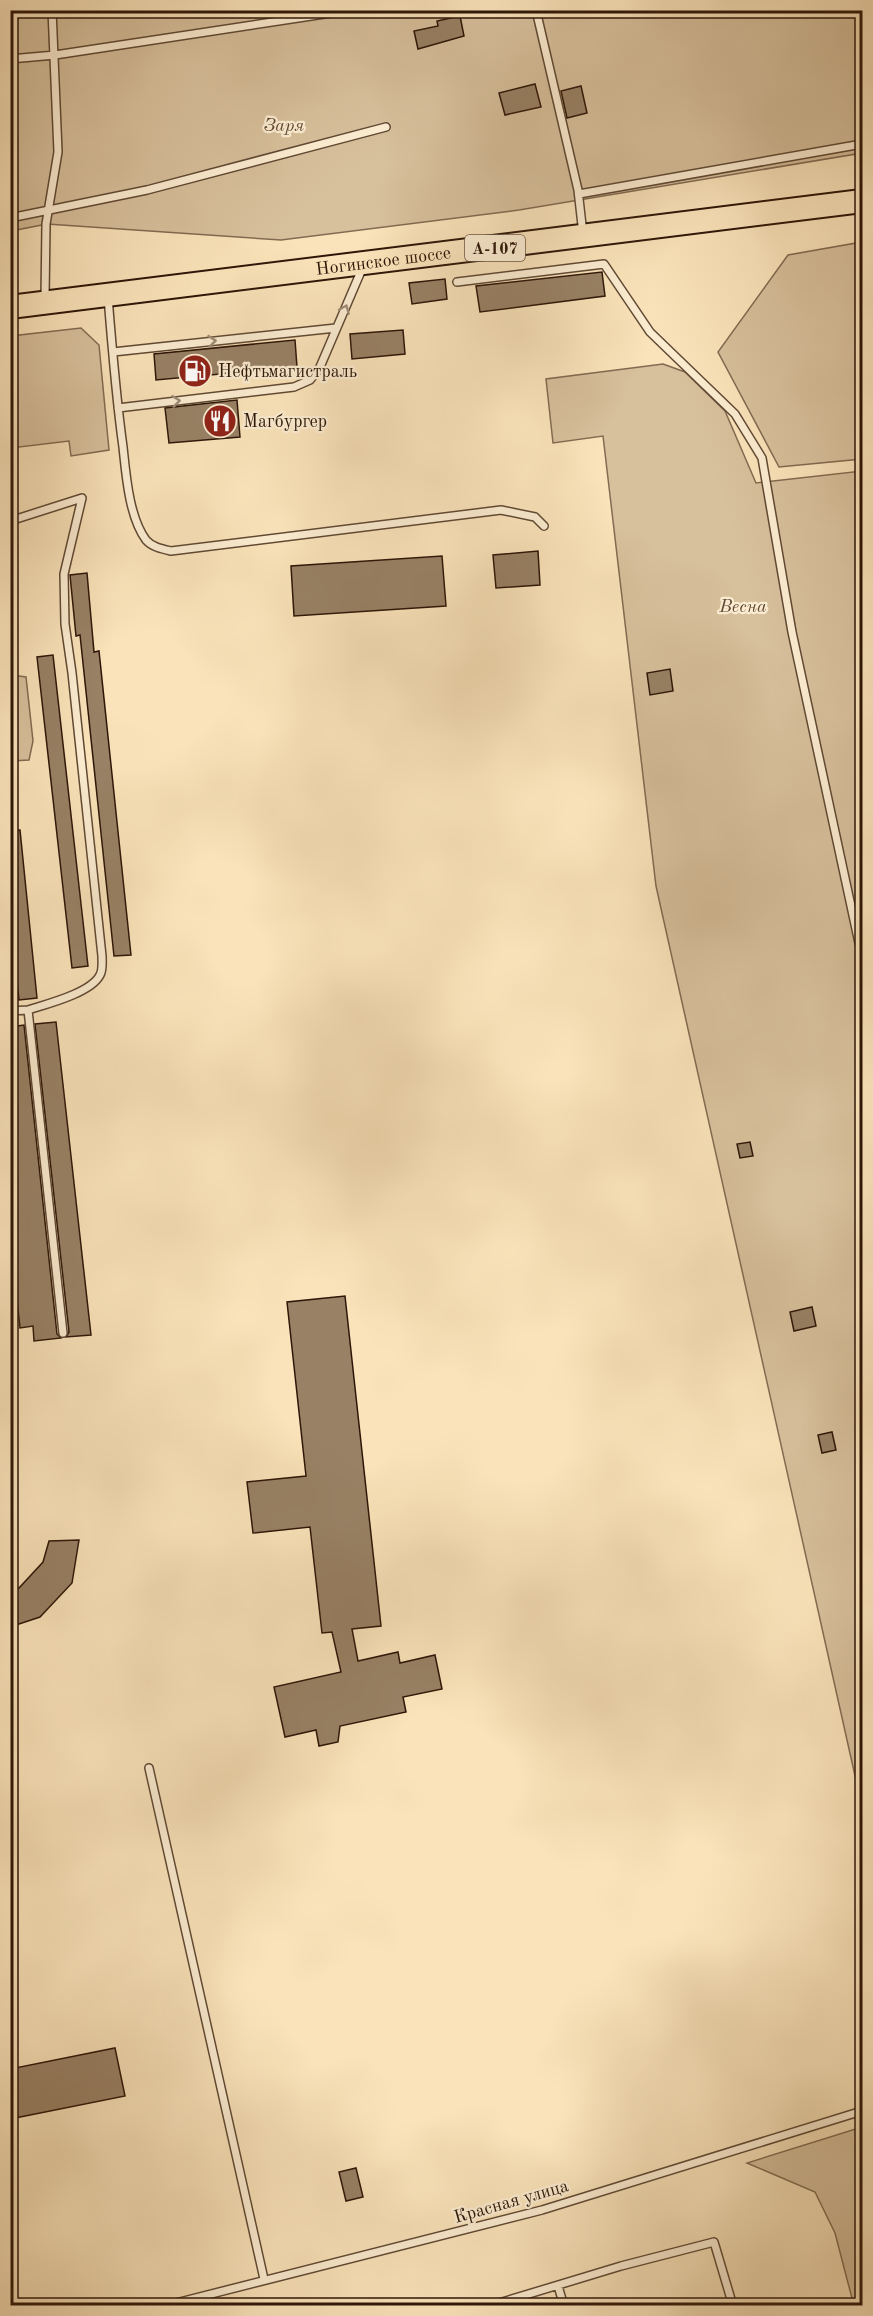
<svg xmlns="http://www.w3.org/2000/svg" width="873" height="2316" font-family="'Old Standard TT',serif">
<rect width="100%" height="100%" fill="#fae3ba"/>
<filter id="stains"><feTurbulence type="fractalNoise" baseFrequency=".00333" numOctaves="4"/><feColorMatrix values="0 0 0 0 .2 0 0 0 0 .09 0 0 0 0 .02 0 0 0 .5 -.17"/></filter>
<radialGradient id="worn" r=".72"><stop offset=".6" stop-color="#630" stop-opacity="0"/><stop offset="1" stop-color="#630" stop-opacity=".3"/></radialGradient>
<path fill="#d7c09c" stroke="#826b52" stroke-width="1.5" d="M11 11H862V153L519 210 281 240 47 224 11 231Z
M862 242V459L779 467 718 352 788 255Z
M81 328 99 345 109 450 71 456 69 441 11 448V336Z
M663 364 685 372 725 411 756 483 862 471V1807L656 886 603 436 553 443 546 379Z
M11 675 26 677 33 741 29 760 11 761Z
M862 2127V2305L854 2306 835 2233 815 2192 747 2163Z"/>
<path fill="#988165" stroke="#2d1608" stroke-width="1.5" d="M460 16 464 36 418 49 414 31 438 26 437 21Z
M535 84 541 107 505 115 499 93Z
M581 86 587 113 567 118 561 91Z
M602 272 605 296 480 312 476 286Z
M445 279 447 299 412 304 409 283Z
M403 330 405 354 352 359 350 334Z
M295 340 297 367 156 380 154 354Z
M237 400 240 437 169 443 165 408Z
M538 551 540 585 496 588 493 555Z
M442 556 446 606 294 616 291 566Z
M87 573 94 652 99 651 131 955 114 956 80 635 76 636 70 575Z
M53 655 88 966 72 968 37 657Z
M670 669 673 691 650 695 647 673Z
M20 830 37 998 19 1000 10 919V831Z
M56 1022 91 1335 66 1337 69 1332 35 1024Z
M24 1025 57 1334 61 1338 34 1341 33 1326 20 1328 10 1236V1027Z
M750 1142 753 1156 740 1158 737 1144Z
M345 1296 381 1626 352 1629 358 1661 398 1652 400 1663 435 1655 442 1689 403 1697 406 1712 340 1726 338 1742 319 1746 316 1730 285 1737 274 1687 341 1672 332 1632 322 1633 310 1527 253 1533 247 1482 306 1476 287 1302Z
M812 1307 816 1326 794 1331 790 1312Z
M832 1432 836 1450 822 1453 818 1435Z
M79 1540 72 1583 40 1617 10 1627V1590L19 1588 43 1562 49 1541Z
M115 2048 125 2096 10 2119V2069Z
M356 2168 363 2197 346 2201 339 2172Z"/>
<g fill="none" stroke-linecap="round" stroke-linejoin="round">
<defs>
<path id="service" d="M536 10 578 190 583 234
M10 59 55 55 351 10
M579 194 862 144
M10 218 147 190 386 127
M457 282 604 264 650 332 735 414 762 458 792 632 862 957
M108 297C112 347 116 397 123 447 126 475 129 517 146 540 152 547 162 549 171 551L501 510 535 517 544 526
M45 298 46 224 58 152 52 10
M113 352 336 328
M118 408 294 387 310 380 320 367 362 269
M10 521 82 498 64 574 65 624 72 673 102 956C102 962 103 970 100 975 91 993 47 1004 28 1010
M10 1011 28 1010 63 1333
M149 1768 264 2279
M558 2286 564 2306
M164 2306 542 2210 862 2111
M489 2306 621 2266 714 2242 733 2306"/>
<g id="trunk">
<path id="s1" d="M10 307 862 201"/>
</g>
</defs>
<use href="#service" stroke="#604934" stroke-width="10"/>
<use href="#trunk" stroke="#2d1608" stroke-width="26"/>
<use href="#service" stroke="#fcedd2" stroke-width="7"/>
<use href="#trunk" stroke="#fae3ba" stroke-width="22"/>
</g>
<defs><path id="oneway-chevron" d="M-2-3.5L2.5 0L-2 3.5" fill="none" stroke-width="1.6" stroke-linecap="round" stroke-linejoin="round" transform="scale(1.5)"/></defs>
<g stroke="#9f8c77">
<use href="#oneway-chevron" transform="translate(345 309) rotate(-67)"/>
<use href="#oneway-chevron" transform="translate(212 341) rotate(-6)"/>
<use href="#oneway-chevron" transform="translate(176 401) rotate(-7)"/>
</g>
<defs>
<symbol id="fuel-disc" viewBox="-11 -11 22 22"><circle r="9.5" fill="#8f2418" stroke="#fcedd2"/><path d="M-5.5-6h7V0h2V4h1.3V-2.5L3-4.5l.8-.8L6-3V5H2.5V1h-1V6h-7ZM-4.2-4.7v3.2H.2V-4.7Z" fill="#fff"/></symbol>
<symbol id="restaurant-disc" viewBox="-11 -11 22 22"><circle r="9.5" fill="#8f2418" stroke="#fcedd2"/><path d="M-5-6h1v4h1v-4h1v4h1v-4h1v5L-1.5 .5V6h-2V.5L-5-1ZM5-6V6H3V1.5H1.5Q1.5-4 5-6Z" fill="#fff"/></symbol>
</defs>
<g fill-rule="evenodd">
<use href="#fuel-disc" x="176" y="352" width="38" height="38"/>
<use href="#restaurant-disc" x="201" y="402" width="38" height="38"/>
</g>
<g text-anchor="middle" stroke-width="4.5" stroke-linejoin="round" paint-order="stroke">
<rect fill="#fcedd2" stroke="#6b5645" stroke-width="1.5" x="465" y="235" width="60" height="26" rx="4.5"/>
<g font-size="16" font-weight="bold" fill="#2d1608">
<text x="495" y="254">А-107</text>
</g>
<g font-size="18" font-style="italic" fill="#604934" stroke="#fcedd2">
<text x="284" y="131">Заря</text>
<text x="743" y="612">Весна</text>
</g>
<g font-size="18" fill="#2d1608" stroke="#fcedd2">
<text dy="6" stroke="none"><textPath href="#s1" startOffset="376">Ногинское шоссе</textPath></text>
<text transform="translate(511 2201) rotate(-16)" y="6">Красная улица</text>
</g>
<g font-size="18" fill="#2d1608" stroke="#fcedd2" text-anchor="start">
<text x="218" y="377">Нефтьмагистраль</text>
<text x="243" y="427">Магбургер</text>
</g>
</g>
<rect width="873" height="2316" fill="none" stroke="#fae3ba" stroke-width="36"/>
<rect x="12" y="12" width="849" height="2292" fill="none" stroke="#2d1608" stroke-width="3"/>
<rect x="18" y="18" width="837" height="2280" fill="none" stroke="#2d1608" stroke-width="1.5"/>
<rect width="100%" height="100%" filter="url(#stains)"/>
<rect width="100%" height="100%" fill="url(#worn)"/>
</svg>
